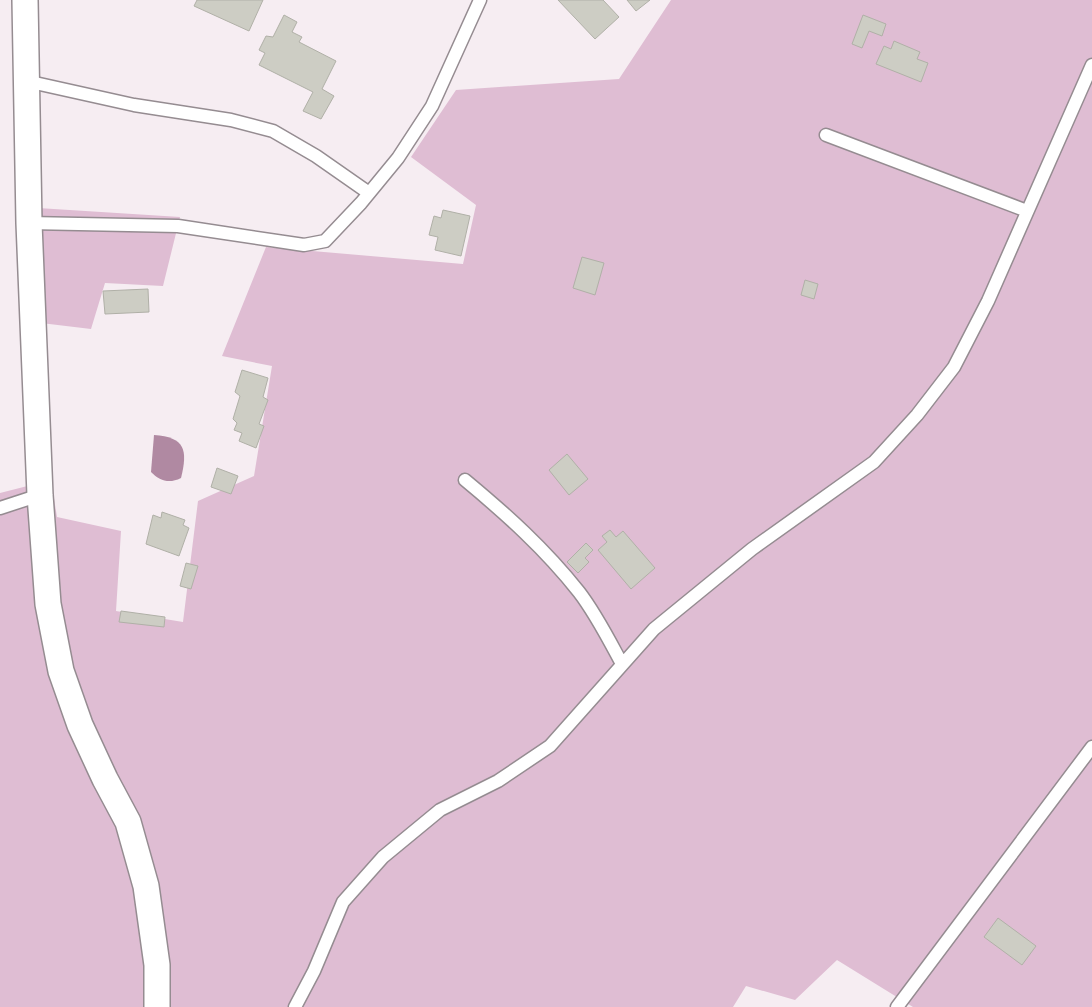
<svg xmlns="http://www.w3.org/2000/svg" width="1092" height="1007" font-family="Ubuntu,sans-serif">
<rect width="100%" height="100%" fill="#f6edf2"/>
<path fill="#dfbdd3" d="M671 0H1092V1007H913L837 960 795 1000 746 986 733 1007H0V493L51 480 57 517 121 531 116 611 183 622 198 501 254 476 272 366 222 356 266 247 463 264 476 205 411 157 456 90 619 79Z
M38 208 180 217 163 286 105 283 91 329 41 323Z"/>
<path fill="#b089a2" d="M154 435C185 437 188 450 181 478 169 484 160 481 151 472Z"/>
<path fill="#cdcdc4" stroke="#b0b0a7" d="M197 0H263L249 31 194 6Z
M558 0H603L619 17 595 39Z
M627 0H650L636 11Z
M284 15 297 22 292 32 302 37 299 42 336 61 322 89 334 96 321 119 303 111 313 92 259 65 265 53 259 50 266 36 273 37Z
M863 15 886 24 882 36 869 31 862 48 852 44Z
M894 41 920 52 917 59 928 63 921 82 876 64 884 46 891 49Z
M443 210 470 216 461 256 435 250 438 237 429 235 434 216 441 218Z
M582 257 604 263 595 295 573 288Z
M805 280 818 284 814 299 801 295Z
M148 289 149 312 105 314 103 291Z
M242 370 268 378 263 397 268 400 259 424 264 426 256 448 239 441 242 433 234 430 237 423 233 419 240 396 235 392Z
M567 454 588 479 569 495 549 470Z
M217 468 238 476 231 494 211 487Z
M162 512 185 520 183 525 189 528 179 556 146 544 153 515 161 518Z
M610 530 616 537 623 531 655 568 631 589 598 550 607 542 602 536Z
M586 543 593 550 585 558 589 562 578 573 567 562Z
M186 563 198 566 191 589 180 586Z
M121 611 165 617 164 627 119 622Z
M998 918 1036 946 1022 965 984 937Z"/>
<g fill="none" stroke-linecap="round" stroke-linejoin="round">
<defs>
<path id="lane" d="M26 81 134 105 231 120 273 131 316 156 369 193
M826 135 1027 211
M29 223 178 226 304 245 325 241 361 203 398 158 432 106 480 0
M465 480C506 514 545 549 579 592 596 614 609 640 622 664
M0 508 40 495
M295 1007 314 971 343 902 383 857 440 810 498 781 550 746 654 629 752 549 874 462 917 415 954 367 988 301 1092 65
M897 1007 1092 747"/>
<path id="street" d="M25 0 29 223 40 495 48 604 61 671 80 725 105 779 128 822 146 886 157 965V1007"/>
</defs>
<use href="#lane" stroke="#958c91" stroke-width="15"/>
<use href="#street" stroke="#958c91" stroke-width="28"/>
<use href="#lane" stroke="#fff" stroke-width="12"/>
<use href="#street" stroke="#fff" stroke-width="25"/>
</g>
</svg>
